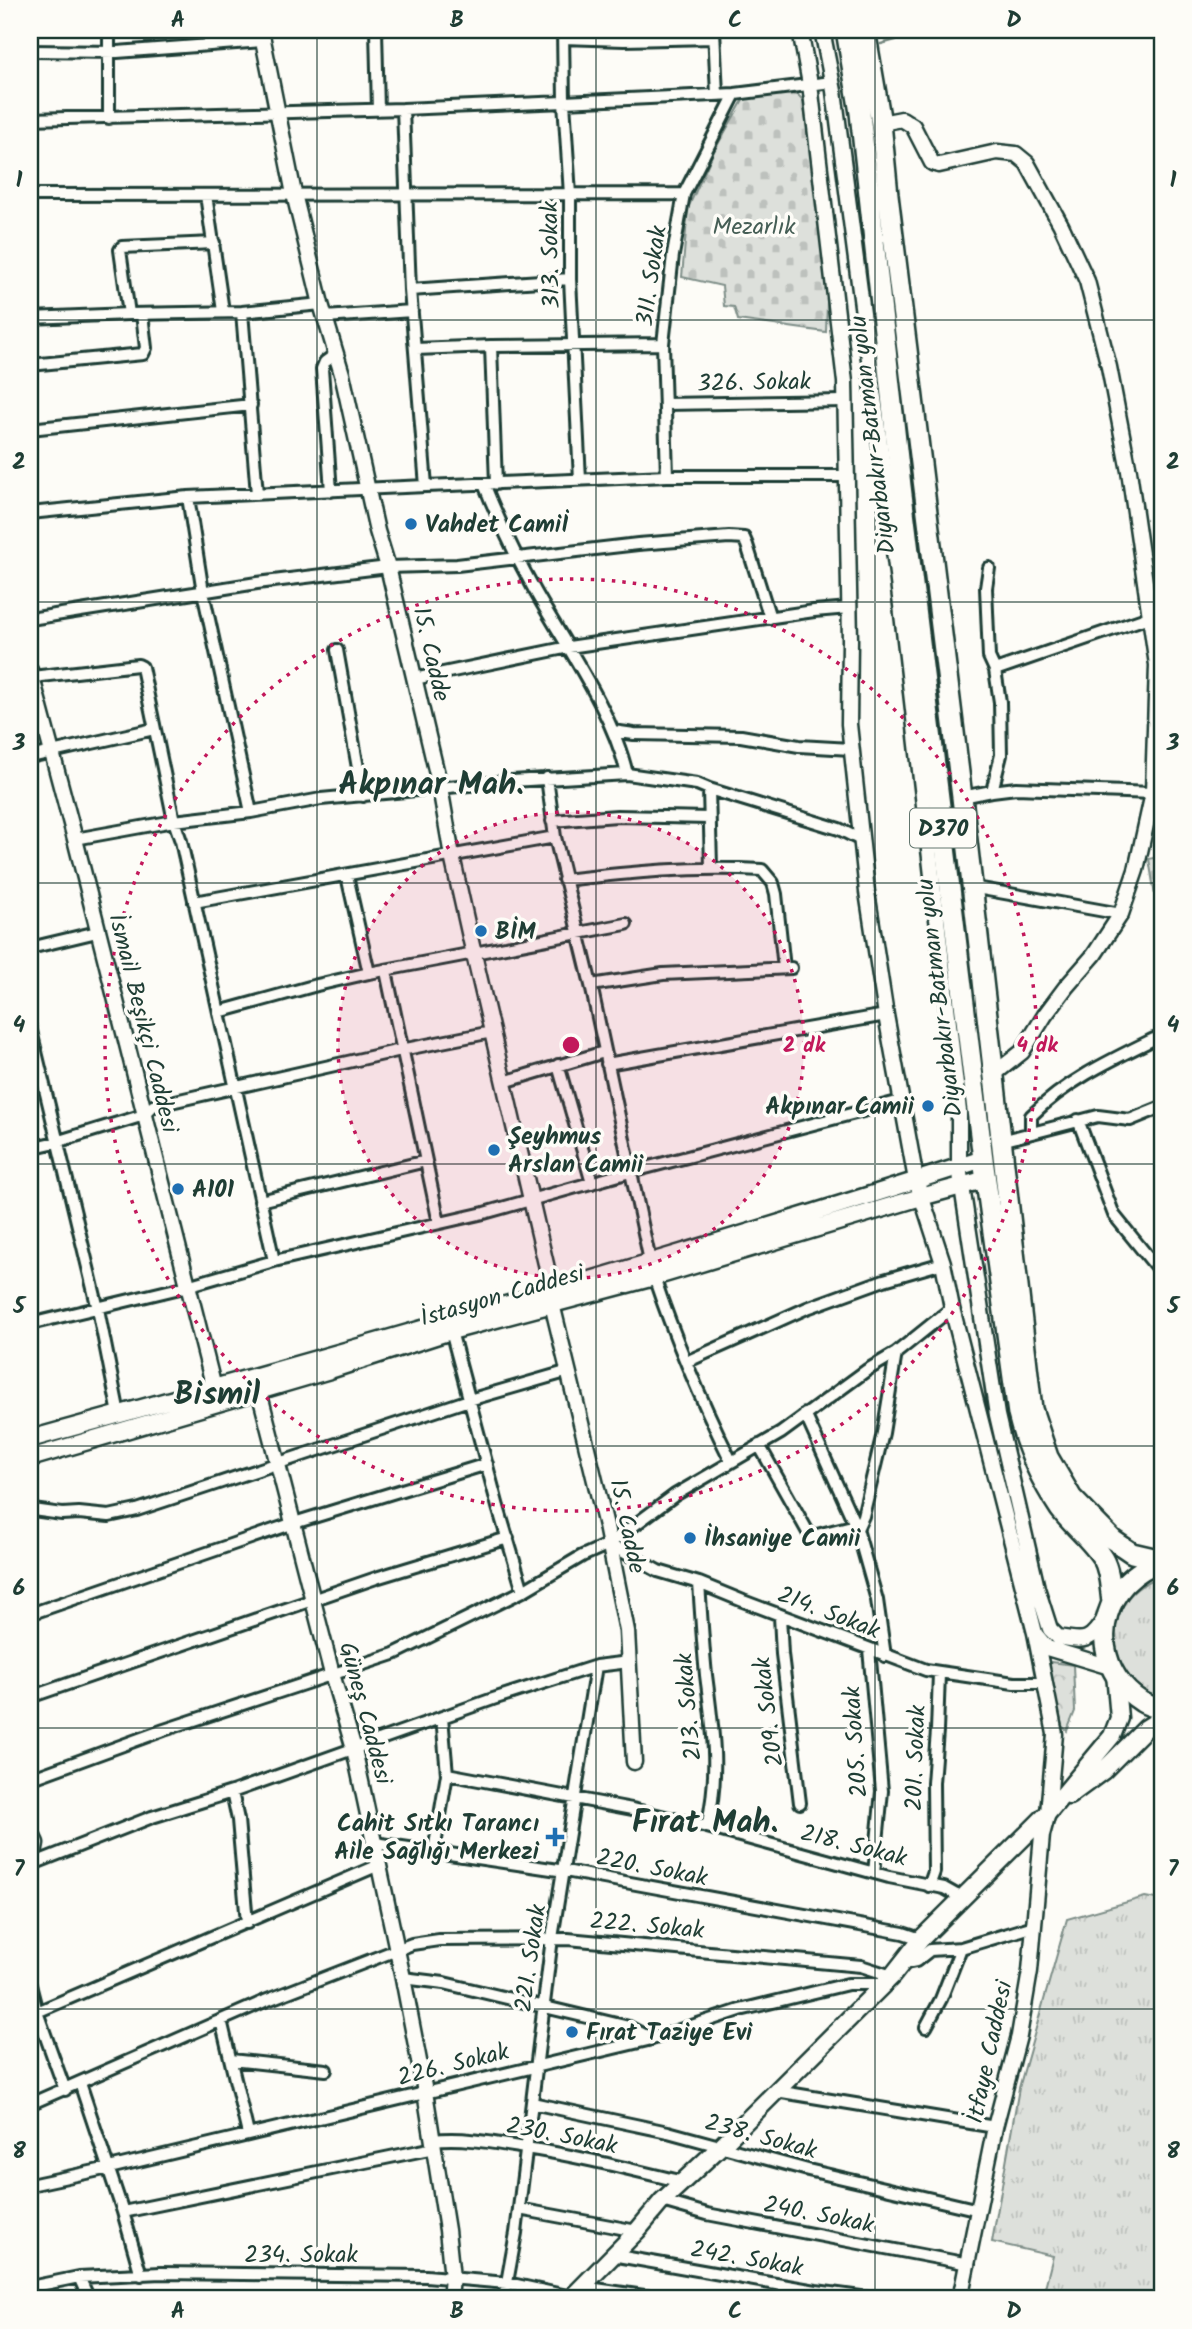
<svg xmlns="http://www.w3.org/2000/svg" width="1192" height="2329" font-family="Kalam,sans-serif">
<defs>
<pattern id="grass-tufts" width="24" height="20" patternUnits="userSpaceOnUse" patternTransform="scale(1.75)"><rect width="24" height="20" fill="#dde0db"/><path d="M3 7l-1-3M5 7V3M7 7l1-3M15 17l-1-3M17 17v-4M19 17l1-3" fill="none" stroke="#bdc1bd"/></pattern>
<pattern id="forest-crowns" width="20" height="18" patternUnits="userSpaceOnUse" patternTransform="scale(1.75)"><rect width="20" height="18" fill="#dde0db"/><path d="M2 6a3 3 0 1 1 6 0M12 15a3 3 0 1 1 6 0" fill="none" stroke="#bdc1bd"/></pattern>
<pattern id="cemetery-stones" width="16" height="16" patternUnits="userSpaceOnUse" patternTransform="scale(1.75)"><rect width="16" height="16" fill="#dde0db"/><path d="M2 7V4a2 2 0 0 1 4 0v3zM10 15v-3a2 2 0 0 1 4 0v3z" fill="#bdc1bd"/></pattern>
</defs>
<rect width="100%" height="100%" fill="#fdfcf7"/>
<filter id="ink" filterUnits="userSpaceOnUse"><feTurbulence type="fractalNoise" baseFrequency=".0143" numOctaves="2"/><feDisplacementMap in="SourceGraphic" scale="14" xChannelSelector="R" yChannelSelector="G"/><feConvolveMatrix kernelMatrix="1 2 1 2 8 2 1 2 1" color-interpolation-filters="sRGB"/></filter>
<g filter="url(#ink)">
<path fill="url(#grass-tufts)" stroke="#7e8e88" stroke-width="2" d="M1162 1577V1699C1101 1680 1098 1593 1162 1577Z
M1145 1897 1162 1900V2299H1042L1053 2256 992 2242 1019 2088 1067 1919Z"/>
<path fill="url(#forest-crowns)" stroke="#7e8e88" stroke-width="2" d="M1051 1662 1073 1665 1075 1711 1067 1731 1062 1726 1049 1668Z"/>
<path fill="url(#cemetery-stones)" stroke="#7e8e88" stroke-width="2" d="M786 93 798 95 803 100 828 273 826 332 738 320 734 307 724 306 722 286 682 277 688 208 714 151 745 97Z
M1162 856V907L1157 908 1149 859Z"/>
<g fill="none" stroke-linecap="round" stroke-linejoin="round">
<path stroke="#75877f" stroke-width="2.5" d="M881 44 931 30"/>
<defs>
<path id="minor" d="M376 30 378 110
M563 30 564 102 570 195V279L580 480
M714 30 717 95
M563 38 624 40 714 38
M30 51 117 52 263 41
M403 109 410 290 426 486
M109 118V30
M30 119 403 109 564 102 735 94 832 82
M30 195 684 194
M206 195 223 311
M410 290 570 279
M242 312 257 494
M129 314 120 250 122 247 214 243
M325 317 412 311
M30 318 129 314 242 312 321 304
M491 346 496 484
M416 349 491 346 663 344
M30 365 143 354 146 348 142 314
M665 404 844 401
M30 429 251 405
M667 476 663 344 673 255 684 194 735 94
M484 484C499 521 516 557 535 591 567 648 612 710 627 774
M331 491 322 369 325 362 336 354
M188 497 203 592 251 812
M30 513 188 497 426 486 667 476H847
M30 619 257 583 388 567 457 565 638 544 729 537 744 538 747 545 770 618
M337 650 363 796
M995 670 1149 617
M32 677 138 665 142 667 174 821 181 841 274 1261
M414 679 569 647 814 611 849 608
M613 731 634 734 741 736 799 746 851 749
M30 757 154 729
M547 778 555 837 591 985 650 1261
M709 789 711 867
M992 791 1016 788 1153 793
M962 797 992 791 1001 755 1000 702 995 670 989 657 986 588 989 568
M552 821 617 816 709 818
M75 839 174 821 251 812 321 799 512 781 627 774 697 784 709 789 839 829 861 840
M347 876 369 973
M564 880C633 872 692 866 762 870L773 883 776 894 784 968
M971 887 1121 914
M194 902 555 837
M30 948 97 932
M386 971 439 1223
M591 985 663 974 791 968
M219 1012 317 985 369 973 626 924
M30 1027 98 1309 119 1414
M607 1064 886 1015
M558 1065 592 1183
M504 1082 604 1052
M1078 1120 1114 1215 1162 1274
M1031 1132V1116C1066 1081 1111 1060 1154 1039L1162 1037
M1001 1141 1098 1116 1130 1120 1162 1107
M30 1148 56 1142 144 1115 153 1106 401 1050 492 1032
M260 1201 426 1161
M654 1277C675 1340 702 1402 731 1461
M30 1324 180 1288 274 1261 484 1213 630 1172 901 1101
M451 1331 498 1507 523 1591
M686 1362 807 1308 884 1280 943 1263
M805 1414 857 1529 877 1600 885 1656
M759 1445 809 1534 813 1536 848 1527 857 1529 863 1516 883 1433 896 1353
M33 1510 62 1514 79 1513 109 1516 137 1510 469 1400 569 1371
M609 1544 658 1571 699 1583 743 1601 926 1670 1014 1683H1044
M699 1583C701 1613 703 1645 706 1675 713 1730 720 1773 707 1827
M30 1614 294 1523 487 1464
M780 1616 782 1654 800 1803
M869 1649 882 1791 874 1873
M30 1697 379 1577 508 1538
M447 1774 632 1809 707 1827 889 1877 944 1888 962 1898
M30 1779 164 1730 394 1654 523 1591 582 1556 609 1544 675 1495 781 1433 867 1370 896 1353 952 1308
M232 1792 238 1820 247 1923
M375 1843 565 1871 903 1933 921 1939
M434 1851 447 1774 442 1717
M30 1865 152 1817 232 1792 493 1699 596 1666 629 1662
M929 1886 934 1872 933 1783 937 1731 939 1673
M901 1964 916 1961 930 1950 961 1948 1034 1926
M403 1978 444 1983 629 2027 652 2039
M30 1985 37 2012 65 2090
M30 2015 379 1865
M221 2020 248 2134
M926 2027 941 1999 961 1948
M231 2060 326 2070
M80 2083 123 2212 141 2275
M776 2091 995 2127
M532 2103 668 2132 808 2170 979 2210
M30 2104 265 2001 412 1944 439 1940 568 1939 861 1966 892 1976
M433 2140C462 2137 490 2142 519 2147 574 2155 629 2169 683 2182
M30 2185 109 2168 652 2039 740 2010 848 1984H884
M662 2201 707 2214 969 2264
M519 2209 637 2231
M123 2212 434 2148
M612 2255 816 2291 876 2299
M79 2277 89 2299
M30 2287 79 2277 161 2273 426 2276 507 2283 572 2297
M582 2287 665 2299
M504 2299 516 2233 552 1938 596 1666"/>
<path id="tertiary" d="M261 30 294 194 321 304 342 374 377 531 388 567 440 787 452 856 470 937 552 1290
M800 30 810 84 845 382 850 640 849 724 867 892 886 1015 916 1180 943 1263 952 1308 1035 1633 1055 1734 1048 1813 1042 1835 1030 1971 1019 2036 995 2127 960 2299
M822 30 834 91 901 605 959 1111V1167L997 1415 1037 1588 1050 1629 1058 1637C1086 1642 1090 1642 1105 1618
M881 123 902 119 913 126 932 163 939 165 997 152 1016 154 1027 163 1061 225 1087 281 1109 367 1129 471 1157 665 1153 793 1136 870 1121 914 1094 955 1066 987 1045 1015 1022 1052 994 1074
M30 670 75 839 214 1388
M552 1304 606 1526 627 1631 634 1762
M259 1391 332 1674 354 1749 403 1978 425 2092 447 2230 452 2278 450 2299
M1036 1635 1047 1648 1110 1667
M30 1830 36 1843 32 1865"/>
<path id="secondary" d="M30 1439C349 1351 668 1261 983 1159
M30 1458 330 1370 451 1331 654 1277 921 1197 987 1179
M1069 1796 1103 1771 1146 1728 1162 1718
M570 2299 637 2231 662 2201 720 2147 892 1976 921 1939 1048 1813 1112 1736 1119 1718 1115 1674"/>
<path id="trunk" d="M846 30 860 113 901 486 983 1159 1018 1414C1026 1448 1040 1479 1060 1509 1072 1525 1093 1542 1103 1559 1110 1571 1110 1588 1112 1602
M865 30 881 123 888 195 962 797 1032 1409 1048 1457 1072 1498 1113 1540 1132 1553 1162 1560
M1162 1562C1148 1565 1135 1574 1125 1584 1092 1620 1100 1676 1142 1702 1148 1706 1156 1707 1162 1710"/>
</defs>
<use href="#minor" stroke="#1f3d34" stroke-width="16"/>
<use href="#tertiary" stroke="#1f3d34" stroke-width="19"/>
<use href="#secondary" stroke="#1f3d34" stroke-width="21"/>
<use href="#trunk" stroke="#1f3d34" stroke-width="24"/>
<use href="#minor" stroke="#fdfcf7" stroke-width="10"/>
<use href="#tertiary" stroke="#fdfcf7" stroke-width="14"/>
<use href="#secondary" stroke="#fdfcf7" stroke-width="16"/>
<use href="#trunk" stroke="#fdfcf7" stroke-width="19"/>
</g>
</g>
<path fill="none" stroke="#1f3d34" stroke-width="2" stroke-opacity="0.55" d="M317 30V2299M596 30V2299M875 30V2299M30 320H1162M30 602H1162M30 883H1162M30 1164H1162M30 1446H1162M30 1728H1162M30 2009H1162"/>
<circle cx="571" cy="1045" r="233" fill="#c2185b" fill-opacity=".12"/>
<g fill="none" stroke="#c2185b" stroke-width="3.5" stroke-dasharray="3.5 7">
<circle cx="571" cy="1045" r="233"/>
<circle cx="571" cy="1045" r="466"/>
</g>
<g fill="#1f6fb2" stroke="#fdfcf7" stroke-width="2.5">
<circle cx="411" cy="524" r="7"/>
<circle cx="481" cy="931" r="7"/>
<circle cx="928" cy="1106" r="7"/>
<circle cx="494" cy="1150" r="7"/>
<circle cx="178" cy="1189" r="7"/>
<circle cx="690" cy="1538" r="7"/>
<path d="M551.5 1826.5h7v7h7v7h-7v7h-7v-7h-7v-7h7z"/>
<circle cx="572" cy="2032" r="7"/>
</g>
<g text-anchor="middle" stroke-width="7" stroke-linejoin="round" paint-order="stroke">
<rect fill="#fdfcf7" stroke="#62766e" stroke-width="2" x="910" y="808.5" width="66" height="39" rx="5"/>
<g font-size="23" font-weight="bold" fill="#1f3d34">
<text x="943" y="836">D370</text>
</g>
<g font-size="24" fill="#455e55" stroke="#fdfcf7">
<text x="754" y="234">Mezarlık</text>
</g>
<g font-size="24" fill="#1f3d34" stroke="#fdfcf7">
<text transform="translate(550 255) rotate(-91)" y="8">313. Sokak</text>
<text transform="translate(651 276) rotate(-82)" y="8">311. Sokak</text>
<text transform="translate(754 382) rotate(-1)" y="8">326. Sokak</text>
<text transform="translate(872 435) rotate(-97)" y="8">Diyarbakır-Batman yolu</text>
<text transform="translate(432 654) rotate(77)" y="8">15. Cadde</text>
<text transform="translate(939 998) rotate(-97)" y="8">Diyarbakır-Batman yolu</text>
<text transform="translate(144 1023) rotate(76)" y="8">İsmail Beşikçi Caddesi</text>
<text transform="translate(502 1295) rotate(-16)" y="8">İstasyon Caddesi</text>
<text transform="translate(628 1526) rotate(78)" y="8">15. Cadde</text>
<text transform="translate(829 1612) rotate(21)" y="8">214. Sokak</text>
<text transform="translate(688 1707) rotate(-95)" y="8">213. Sokak</text>
<text transform="translate(768 1712) rotate(-97)" y="8">209. Sokak</text>
<text transform="translate(366 1713) rotate(75)" y="8">Güneş Caddesi</text>
<text transform="translate(855 1742) rotate(-94)" y="8">205. Sokak</text>
<text transform="translate(915 1758) rotate(-88)" y="8">201. Sokak</text>
<text transform="translate(854 1845) rotate(14)" y="8">218. Sokak</text>
<text transform="translate(652 1867) rotate(11)" y="8">220. Sokak</text>
<text transform="translate(647 1925) rotate(5)" y="8">222. Sokak</text>
<text transform="translate(530 1958) rotate(-82)" y="8">221. Sokak</text>
<text transform="translate(989 2052) rotate(-78)" y="8">İtfaye Caddesi</text>
<text transform="translate(453 2064) rotate(-14)" y="8">226. Sokak</text>
<text transform="translate(562 2135) rotate(11)" y="8">230. Sokak</text>
<text transform="translate(761 2136) rotate(15)" y="8">238. Sokak</text>
<text transform="translate(819 2214) rotate(11)" y="8">240. Sokak</text>
<text x="301" y="2262">234. Sokak</text>
<text transform="translate(747 2258) rotate(10)" y="8">242. Sokak</text>
</g>
<g font-size="24" font-weight="bold" fill="#1f3d34" stroke="#fdfcf7" text-anchor="start">
<text x="425" y="532">Vahdet Camiİ</text>
<text x="495" y="939">BİM</text>
<text x="914" y="1114" text-anchor="end">Akpınar Camii</text>
<text x="508" y="1144">Şeyhmus<tspan x="508" dy="28">Arslan Camii</tspan></text>
<text x="192" y="1197">A101</text>
<text x="704" y="1546">İhsaniye Camii</text>
<text x="539" y="1831" text-anchor="end">Cahit Sıtkı Tarancı<tspan x="539" dy="28">Aile Sağlığı Merkezi</tspan></text>
<text x="586" y="2040">Fırat Taziye Evi</text>
</g>
<g font-size="32" font-weight="bold" fill="#1f3d34" stroke="#fdfcf7">
<text x="431" y="794">Akpınar Mah.</text>
<text x="217" y="1404">Bismil</text>
<text x="705" y="1832">Fırat Mah.</text>
</g>
</g>
<circle cx="571" cy="1045" r="10" fill="#c2185b" stroke="#fdfcf7" stroke-width="3.5"/>
<g font-size="21" text-anchor="middle" font-weight="bold" fill="#c2185b" stroke="#fdfcf7" stroke-width="7" stroke-linejoin="round" paint-order="stroke">
<text x="804" y="1052">2 dk</text>
<text x="1037" y="1052">4 dk</text>
</g>
<rect width="1192" height="2329" fill="none" stroke="#fdfcf7" stroke-width="77"/>
<rect x="38" y="38" width="1116" height="2252" fill="none" stroke="#1f3d34" stroke-width="2.5"/>
<g font-size="23" text-anchor="middle" font-weight="bold" fill="#1f3d34">
<text x="178" y="27">A</text>
<text x="457" y="27">B</text>
<text x="735" y="27">C</text>
<text x="1014" y="27">D</text>
<text x="19" y="187">1</text>
<text x="1173" y="187">1</text>
<text x="19" y="469">2</text>
<text x="1173" y="469">2</text>
<text x="19" y="750">3</text>
<text x="1173" y="750">3</text>
<text x="19" y="1032">4</text>
<text x="1173" y="1032">4</text>
<text x="19" y="1313">5</text>
<text x="1173" y="1313">5</text>
<text x="19" y="1595">6</text>
<text x="1173" y="1595">6</text>
<text x="19" y="1876">7</text>
<text x="1173" y="1876">7</text>
<text x="19" y="2158">8</text>
<text x="1173" y="2158">8</text>
<text x="178" y="2318">A</text>
<text x="457" y="2318">B</text>
<text x="735" y="2318">C</text>
<text x="1014" y="2318">D</text>
</g>
</svg>
